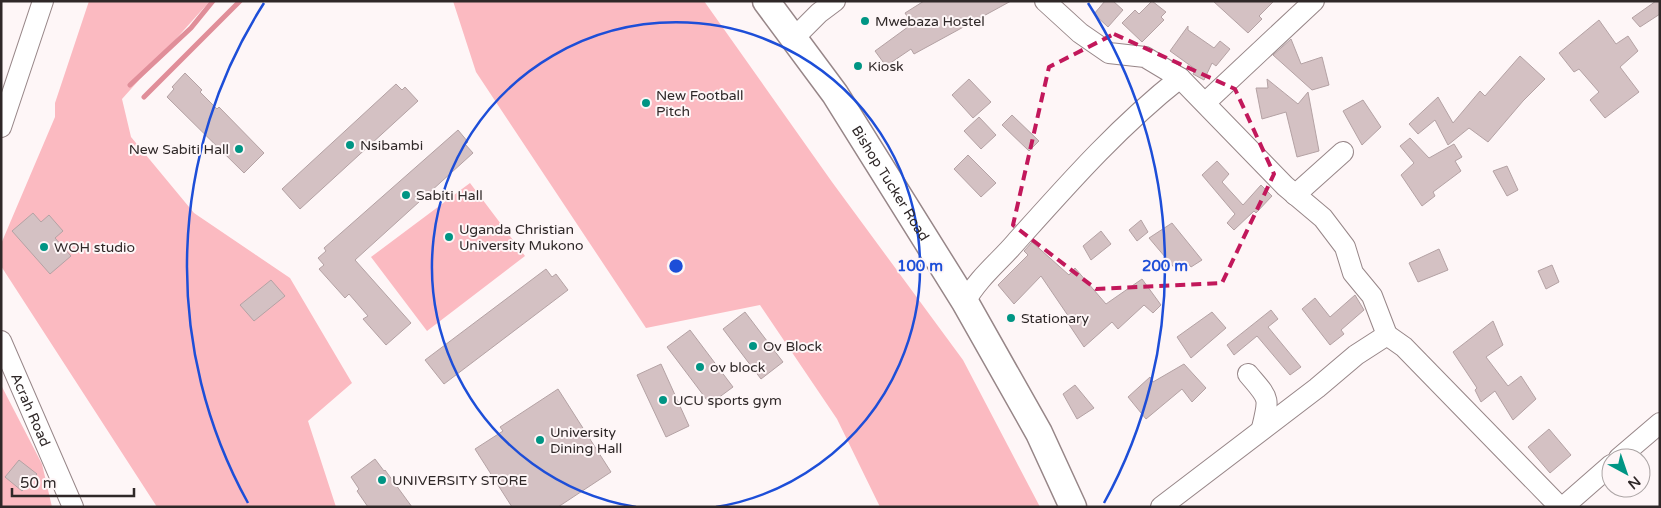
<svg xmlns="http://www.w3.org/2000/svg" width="1661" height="508" font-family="'Varela Round',sans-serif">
<rect width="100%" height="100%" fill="#fef6f7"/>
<path fill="#fbbac1" d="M89 1H210L122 99 131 137 194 213 290 278 352 383 308 421 336 507H157L1 266V244L55 117V103Z
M453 1H704L832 182 963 360 1040 507H880L837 419 760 305 646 328 476 72Z
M470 183 525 256 427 331 371 257Z
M1 385 42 464 52 507H1Z"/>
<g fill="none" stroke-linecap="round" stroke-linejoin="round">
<path stroke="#e08e99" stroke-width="5" d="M130 85 191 28 213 1
M144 97 240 1"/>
</g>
<path fill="#d4c1c3" stroke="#b4a2a4" d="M924 1H1011L914 54 911 49 886 66 875 51 912 24 905 13Z
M1105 1H1113L1123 10 1108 27 1094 14Z
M1152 1 1166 12 1161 17 1164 20 1142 42 1122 23 1135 10 1139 14Z
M1213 1H1274L1259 16 1262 19 1248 33Z
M1656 1H1660V14L1640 27 1632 18Z
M1599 20 1616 44 1628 36 1638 51 1620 67 1639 92 1605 118 1590 100 1599 92 1579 69 1574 72 1559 53Z
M1188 26V30L1214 48 1220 41 1230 49 1216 66 1212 63 1204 80 1193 74 1195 69 1170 51Z
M1291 39 1301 64 1322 57 1329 85 1312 90 1273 55Z
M1520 56 1545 79 1523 101 1488 142 1469 128 1448 145 1435 120 1418 134 1409 124 1438 97 1453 123 1480 91 1485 96Z
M185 73 202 90 200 92 217 109 219 107 264 153 244 173 167 97 174 89 172 87Z
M969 79 991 102 973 118 952 95Z
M1267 79 1298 104 1308 92 1319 151 1297 157 1286 112 1262 119 1256 88H1268Z
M396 84 402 90 405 87 418 101 300 209 282 189Z
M1363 100 1381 127 1362 145 1343 111Z
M1012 115 1039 141 1029 151 1002 125Z
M979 117 996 135 981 149 964 131Z
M458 130 468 142 465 144 473 153 355 260 411 323 386 345 363 319 368 316 349 294 345 298 319 269 324 265 318 258 326 251 324 248Z
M1410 138 1429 158 1454 144 1462 157 1455 161 1461 171 1433 192 1435 196 1422 206 1401 175 1414 163 1400 146Z
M968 155 996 183 981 197 954 169Z
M1217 161 1229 174 1222 182 1243 205 1261 185 1272 196 1256 213 1254 211 1234 230 1227 223 1235 214 1202 175Z
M1507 166 1518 190 1507 196 1493 171Z
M33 213 41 222 49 215 63 231 55 238 71 256 50 274 12 231Z
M1141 220 1148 232 1137 241 1129 230Z
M1172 223 1202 260 1191 267 1187 262 1177 271 1149 238Z
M1101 231 1111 244 1091 260 1083 246Z
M1032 242 1069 275 1075 268 1106 304 1142 279 1161 305 1153 313 1144 305 1118 329 1112 322 1084 347 1068 323 1071 320 1041 276 1014 304 998 285 1028 255 1024 251Z
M1439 249 1448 270 1418 282 1409 263Z
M1552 265 1559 282 1546 289 1538 271Z
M546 269 552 277 556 274 568 290 444 384 425 360Z
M271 280 285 296 254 321 240 305Z
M1355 295 1364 310 1341 330 1344 334 1330 345 1302 309 1315 298 1330 317Z
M1271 310 1278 319 1268 327 1301 367 1290 375 1257 336 1234 355 1227 345Z
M745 312 783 362 761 379 723 329Z
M1212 312 1226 328 1191 358 1177 337Z
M1493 321 1503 345 1486 357 1508 386 1521 376 1536 399 1513 420 1495 391 1481 402 1475 390 1477 388 1453 352Z
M690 330 733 387 710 404 667 347Z
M661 364 689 426 666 437 637 375Z
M1184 364 1206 388 1192 402 1182 389 1146 419 1128 397 1150 377 1153 382Z
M1075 385 1094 408 1077 419 1063 394Z
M558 389 611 472 558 507H512L475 449 503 431 500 427Z
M1549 429 1571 455 1550 473 1528 447Z
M375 459 384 471 385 470 412 507H368L357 491 359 489 351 477Z
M19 460 37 474 22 491 5 477Z"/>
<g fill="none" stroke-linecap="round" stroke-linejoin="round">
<defs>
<g id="minor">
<path d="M1045 1 1080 33 1109 53 1145 57 1180 78 1285 186 1323 218 1345 247 1353 273 1372 296 1387 335 1356 355 1317 388 1161 507"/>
<path d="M794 38 819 13 835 1"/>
<path d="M1205 103 1314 1"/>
<path d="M1 127 43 1"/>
<path d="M1295 195 1343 152"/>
<path d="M965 302C978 278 999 262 1016 242 1068 184 1119 126 1180 78"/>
<path d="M1387 335 1404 347 1560 507"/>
<path id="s1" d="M1 341 73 507"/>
<path d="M1248 374C1269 399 1270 396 1262 428"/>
<path d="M1619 458 1660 423"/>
<path d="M1563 507 1611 465"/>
</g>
<g id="major">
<path id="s2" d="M766 1 835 94 965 302 1039 433 1073 507"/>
</g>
</defs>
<use href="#minor" stroke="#978688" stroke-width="22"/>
<use href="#major" stroke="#978688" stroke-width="29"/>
<use href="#minor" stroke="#fff" stroke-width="20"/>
<use href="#major" stroke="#fff" stroke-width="26"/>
</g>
<path fill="none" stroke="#c2185b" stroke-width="4" stroke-dasharray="10 6" stroke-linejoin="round" d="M1114 34 1235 89 1274 174 1222 283 1096 289 1013 225 1049 67Z"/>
<g fill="none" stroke="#1d4ed8" stroke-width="2.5">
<path d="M636 507A244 244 0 1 1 716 507"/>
<path d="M248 503A489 489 0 0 1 264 3M1088 3A489 489 0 0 1 1104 503"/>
</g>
<g fill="#009584" stroke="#fef6f7" stroke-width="2">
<circle cx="865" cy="21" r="5"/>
<circle cx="858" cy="66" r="5"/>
<circle cx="646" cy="103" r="5"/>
<circle cx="350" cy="145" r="5"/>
<circle cx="239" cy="149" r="5"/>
<circle cx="406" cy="195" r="5"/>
<circle cx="449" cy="237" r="5"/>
<circle cx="44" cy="247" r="5"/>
<circle cx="1011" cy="318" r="5"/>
<circle cx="753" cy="346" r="5"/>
<circle cx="700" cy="367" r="5"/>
<circle cx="663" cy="400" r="5"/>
<circle cx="540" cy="440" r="5"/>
<circle cx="382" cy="480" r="5"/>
</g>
<g text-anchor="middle" stroke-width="4" stroke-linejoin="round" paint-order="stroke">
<g font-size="14" fill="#2f2828" stroke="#fef6f7" text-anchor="start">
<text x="875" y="26">Mwebaza Hostel</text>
<text x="868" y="71">Kiosk</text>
<text x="656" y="100">New Football<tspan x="656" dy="16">Pitch</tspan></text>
<text x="360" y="150">Nsibambi</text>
<text x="229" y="154" text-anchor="end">New Sabiti Hall</text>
<text x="416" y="200">Sabiti Hall</text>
<text x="459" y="234">Uganda Christian<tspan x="459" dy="16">University Mukono</tspan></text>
<text x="54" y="252">WOH studio</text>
<text x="1021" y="323">Stationary</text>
<text x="763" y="351">Ov Block</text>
<text x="710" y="372">ov block</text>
<text x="673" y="405">UCU sports gym</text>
<text x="550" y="437">University<tspan x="550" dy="16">Dining Hall</tspan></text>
<text x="392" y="485">UNIVERSITY STORE</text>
</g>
<g font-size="14" fill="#2f2828" stroke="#fef6f7">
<text dy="5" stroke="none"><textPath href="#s2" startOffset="221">Bishop Tucker Road</textPath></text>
<text dy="5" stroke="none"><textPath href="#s1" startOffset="75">Acrah Road</textPath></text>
</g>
</g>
<circle cx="676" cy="266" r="8" fill="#1d4ed8" stroke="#fef6f7" stroke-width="2.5"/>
<g font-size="15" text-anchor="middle" font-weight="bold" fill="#1d4ed8" stroke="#fef6f7" stroke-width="4" stroke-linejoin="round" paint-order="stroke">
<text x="920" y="271">100 m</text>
<text x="1165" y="271">200 m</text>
</g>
<rect width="1661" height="508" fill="none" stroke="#2f2828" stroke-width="5"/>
<g transform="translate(1626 473) rotate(140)"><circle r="24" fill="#fef6f7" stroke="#aba4a4"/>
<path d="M0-4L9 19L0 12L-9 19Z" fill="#009584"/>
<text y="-8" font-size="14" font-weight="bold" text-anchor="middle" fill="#2f2828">N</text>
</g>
<path d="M12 488v8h122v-8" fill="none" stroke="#2f2828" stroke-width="2.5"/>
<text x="20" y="488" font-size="15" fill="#2f2828" stroke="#fef6f7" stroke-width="4" paint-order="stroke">50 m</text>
</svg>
